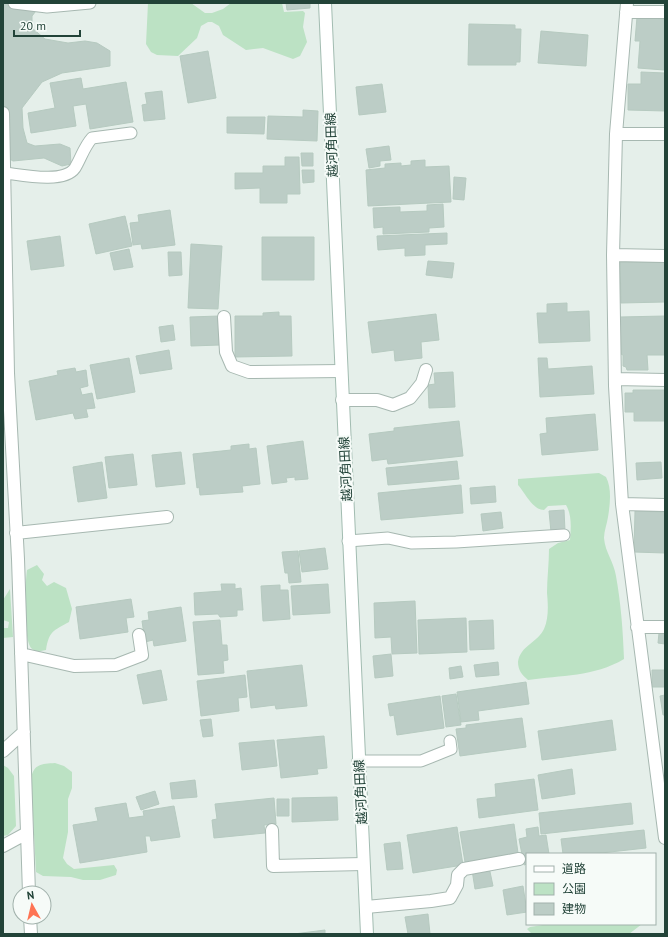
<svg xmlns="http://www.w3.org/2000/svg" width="668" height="937" font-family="'PT Sans','Noto Sans JP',sans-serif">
<rect width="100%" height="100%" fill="#e5efea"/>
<path fill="#bce2c4" d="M148 3H191L205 13H212L223 9 231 3H282L284 12 303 11 305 13 303 27 307 42 300 56 293 59 263 48 246 50 223 35 219 26 212 22H208L201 26 197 38 178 56 157 55 151 52 146 44Z
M599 473 606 477C612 488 610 505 608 517 607 524 604 531 604 538 605 552 614 562 616 576 621 604 623 631 624 659 594 677 561 675 528 680 522 675 518 670 518 662 520 646 538 642 544 629 549 618 548 604 547 593 547 578 549 564 549 549L558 543 570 540C571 528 572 515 566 505L548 506 544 510C533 510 525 493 518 485V479Z
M37 565 44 574 42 580 47 586 54 582 66 588 72 609 69 622C53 631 49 631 46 650L36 652C35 650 33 650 31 648 23 637 25 585 27 570Z
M10 589 13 637 3 638V628H8L9 622 3 620V600Z
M55 763 64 766 72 772V788L68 799V832L63 858 67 864 74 869 114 865 117 870 116 875 100 880H83L71 877 43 876 36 872 31 778C34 764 41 764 55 763Z
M3 765 8 768 14 776 16 826 8 835 3 836Z
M549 924H642L629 934H532L527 929 530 927Z"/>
<path fill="#bccdc6" stroke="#b6cac0" d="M3 3H45L39 7 32 16V28L45 39 68 43 85 41 97 43 110 51V66L62 73 42 82 22 108 23 128 27 143 35 146 60 144 70 148 71 164 62 166 44 158 13 161 3 155Z
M286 3H310V8L287 10Z
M637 17 665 19 664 70 638 68 640 41H635Z
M469 24 515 25V29H521L520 62H516V65H468Z
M541 31 588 35 586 66 538 63Z
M208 51 216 98 188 103 180 56Z
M641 72 665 73V111L628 110V84H641Z
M81 78 83 89 126 82 133 122 90 129 86 104 73 106 76 126 31 133 28 113 55 108 50 83Z
M382 84 386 112 359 115 356 87Z
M162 91 165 119 144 121 142 105 147 104 145 93Z
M303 110 318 111 317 141 267 139 268 116 303 117Z
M227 117H265L264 134 227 133Z
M389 146 391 160 380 161V166L369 168 366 149Z
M301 153H313V166H302Z
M285 157H299L300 194H287V203H260V188L235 189V173H263V166H285Z
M425 160V167L449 166 451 202 368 206 366 170 385 168V164L401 163V166L411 165V161Z
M302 170H314V182L303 183Z
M454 177 466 178 464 200 453 199Z
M443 204 444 227 429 228V232L383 234V227L374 228 373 208 400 207V212L427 211V205Z
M170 210 175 245 142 249 141 244 133 245 130 223 139 222 138 215Z
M125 216 132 246 96 254 89 224Z
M447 233V244L425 245V255L405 256V248L378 250 377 236Z
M60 236 64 266 31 270 27 241Z
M262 237H314V280H262Z
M191 244 222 246 218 309 188 308Z
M129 249 133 267 114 270 110 253Z
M168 252H181L182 275 169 276Z
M428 261 454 263 452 278 426 275Z
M620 262H665V302L621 303Z
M567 303V312L589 311 590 341 539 343 537 313H547V304Z
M279 312V316H291L292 356 235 357V316H263V313Z
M436 314 439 340 421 342 422 358 395 361 394 350 372 353 368 322Z
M219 316 220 345 191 346 190 317Z
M665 316V355H647L648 370H627L626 367 623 366V355L621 354 620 317Z
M173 325 175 340 161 342 159 327Z
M169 350 172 369 140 374 136 356Z
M129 358 135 392 97 399 90 365Z
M538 358H547L548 369 592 366 594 394 540 397Z
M75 368 76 372 86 370 88 386 80 388 82 395 92 393 95 408 86 409 88 417 75 419 73 413 36 420 29 381 58 375 57 371Z
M453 372 455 407 429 408 428 385 435 384 434 373Z
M633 390H665V421H634V412H625V393H633Z
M595 414 598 450 542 455 540 434 547 433 546 418Z
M459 421 463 456 388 464 387 459 372 461 369 434 394 431V428Z
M303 441 308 479 295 480V477L286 478 287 482 272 484 267 446Z
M249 444V449L256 448 260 484 242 486 243 492 200 495 199 487 197 488 193 454 231 450V446Z
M181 452 185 484 156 487 152 455Z
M133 454 137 485 109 488 105 457Z
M457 461 459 479 388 485 386 468Z
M102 462 107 498 78 502 73 467Z
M661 462 662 478 637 480 636 463Z
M461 485 463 513 381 520 378 493Z
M495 486 496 502 471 504 470 488Z
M564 510 565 531 551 532 549 511Z
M635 511 665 512V553L634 552Z
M501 512 503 528 483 531 481 514Z
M325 548 328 569 302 572 299 551Z
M298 551 301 582 289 583 288 573H285L282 552Z
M221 584H235V589L241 588 243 610H237V616L220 617 218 614 195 615 194 593 222 591Z
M328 584 330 613 293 615 291 586Z
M280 585V590H288L290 619 263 621 261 586Z
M131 599 134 617 126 618 128 632 80 639 76 607Z
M415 601 417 653 392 654 391 637 375 638 374 603Z
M181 607 186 641 154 646 153 640 145 642 142 621 149 620 148 612Z
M466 618 467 652 419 654 418 620Z
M220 620 222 645H227L228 660 223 661 224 673 198 675 193 622Z
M493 620 494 649 470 650 469 621Z
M659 633H665V644L658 643Z
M391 654 393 676 375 678 373 656Z
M498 662 499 675 476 677 474 665Z
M302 665 307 706 276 709 275 705 251 708 247 671Z
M461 666 463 677 450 679 449 668Z
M161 670 167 700 143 704 137 675Z
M652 670H665V687H652Z
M245 675 247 697 238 698 239 711 201 716 197 681Z
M526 682 529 704 478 711 479 720 461 722 457 692Z
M456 694 461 725 446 727 442 696Z
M665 695V718V715H663L660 696Z
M440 696 444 728 397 735 394 715 390 716 388 704Z
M522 718 526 747 460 756 456 729 466 728V725Z
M211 719 213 736 203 737 200 720Z
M612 720 616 750 542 760 538 731Z
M324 736 327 768 317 769 318 774 281 778 277 740Z
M274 740 277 766 242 770 239 743Z
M572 769 575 794 542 799 538 775Z
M534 779 538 810 479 818 477 799 496 797 495 784Z
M195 780 197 797 172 799 170 783Z
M155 791 159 804 141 810 136 797Z
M337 797 338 820 292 822V798Z
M274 798 276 824 264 825 265 833 214 838 212 820 217 819 215 804Z
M277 799H289V816H277Z
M126 803 129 818 144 816 143 811 174 806 180 837 151 841 150 836H145L147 852 80 863 73 825 98 821 95 808Z
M631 803 633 824 541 834 539 813Z
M514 824 518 853 465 862 460 832Z
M457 827 463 865 413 873 407 835Z
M538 827 539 836 546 835 549 854H527V864L524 865 519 839 527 837 526 829Z
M644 830 646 848 592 854H563L561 839Z
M400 842 403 869 387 870 384 844Z
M489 867 493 886 475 889 472 870Z
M523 886 527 912 507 915 503 890Z
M428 914 430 934H408L405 917Z
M325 930V934H294Z"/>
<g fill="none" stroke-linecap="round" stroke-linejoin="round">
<defs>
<path id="service" d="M14 3 47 7 90 3
M5 173C22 175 64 184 75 168 81 158 84 147 92 138L131 133
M348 541 388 538 411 543 456 542 564 535
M358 761H421L451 749 450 741"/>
<path id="minor" d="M627 3 616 134 613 255 615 386 622 504 665 838
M626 12H665
M3 113 8 373 18 559 29 893
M616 134H665
M613 255 665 256
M224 317 226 352 232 366 249 372 341 371
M615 379 665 380
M342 400H377L393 405 410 398 422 383 426 370
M622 504 665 505
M16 533 167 517
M637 627H665
M21 654 74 666 116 665 142 655 139 635
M3 751 24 732
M272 830 273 866 363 864
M3 846 27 833
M366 907 431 901 450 898 457 885 458 875 464 869 519 859
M30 917 31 934"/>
<path id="secondary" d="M325 3 367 934"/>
</defs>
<use href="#service" stroke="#a7b8b1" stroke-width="13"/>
<use href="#minor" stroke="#a7b8b1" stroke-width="14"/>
<use href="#secondary" stroke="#a2bcb1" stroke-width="14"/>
<use href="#service" stroke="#fff" stroke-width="11"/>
<use href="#minor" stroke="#fff" stroke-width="12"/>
<use href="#secondary" stroke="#fff" stroke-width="12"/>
</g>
<g text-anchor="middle" stroke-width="4" stroke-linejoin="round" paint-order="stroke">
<g font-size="13" fill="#224338" stroke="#f6fbf8">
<text transform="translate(331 145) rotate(-92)" y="5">越河角田線</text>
<text transform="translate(345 469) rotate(-93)" y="5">越河角田線</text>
<text transform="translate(360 792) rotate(-93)" y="5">越河角田線</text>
</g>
</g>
<rect width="668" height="937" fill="none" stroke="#224338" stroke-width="8"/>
<rect x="526" y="853" width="130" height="72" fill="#f6fbf8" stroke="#a1b1ab"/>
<rect x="534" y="866" width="20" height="6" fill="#ffffff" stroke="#a1b1ab"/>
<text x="562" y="873" font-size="12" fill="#224338">道路</text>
<rect x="534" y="883" width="20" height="12" fill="#bce2c4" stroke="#a1b1ab"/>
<text x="562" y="893" font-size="12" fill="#224338">公園</text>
<rect x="534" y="903" width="20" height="12" fill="#bccdc6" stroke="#a1b1ab"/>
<text x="562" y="913" font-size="12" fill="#224338">建物</text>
<g transform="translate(32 905) rotate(352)"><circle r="19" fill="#f6fbf8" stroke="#a1b1ab"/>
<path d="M0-3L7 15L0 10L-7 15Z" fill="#fe7454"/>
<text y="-6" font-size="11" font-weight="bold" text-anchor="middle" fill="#224338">N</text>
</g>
<path d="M14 30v6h66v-6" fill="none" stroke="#224338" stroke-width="2"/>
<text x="20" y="30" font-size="12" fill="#224338" stroke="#f6fbf8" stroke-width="3" paint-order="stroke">20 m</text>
</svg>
